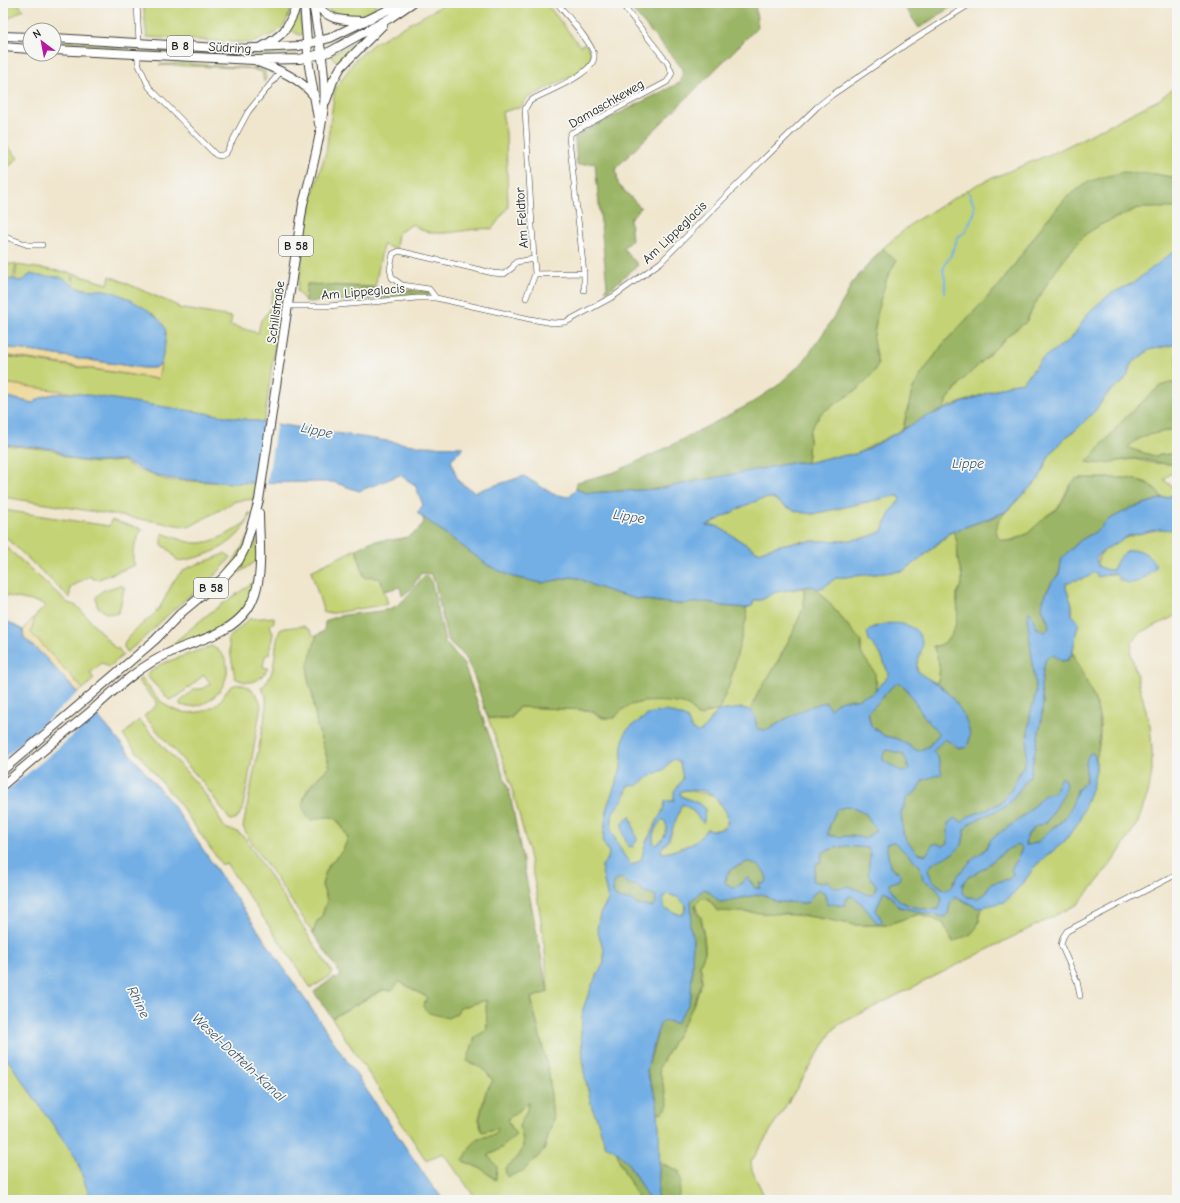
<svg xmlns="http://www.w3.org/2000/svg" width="1180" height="1203" font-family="'Comic Neue',sans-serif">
<rect width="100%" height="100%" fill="#f6f6f2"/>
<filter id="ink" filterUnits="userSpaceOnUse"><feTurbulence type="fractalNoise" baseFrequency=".025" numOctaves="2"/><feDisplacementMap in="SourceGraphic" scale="8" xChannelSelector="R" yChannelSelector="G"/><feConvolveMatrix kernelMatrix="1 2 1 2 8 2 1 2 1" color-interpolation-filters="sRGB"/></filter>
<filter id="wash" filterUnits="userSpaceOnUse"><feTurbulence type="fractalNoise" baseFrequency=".012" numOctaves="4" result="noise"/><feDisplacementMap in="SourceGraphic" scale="16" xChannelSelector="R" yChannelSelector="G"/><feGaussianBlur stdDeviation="0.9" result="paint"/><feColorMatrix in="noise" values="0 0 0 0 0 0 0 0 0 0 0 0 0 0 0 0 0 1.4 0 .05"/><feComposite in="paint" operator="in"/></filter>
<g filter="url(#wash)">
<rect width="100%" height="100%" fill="#f0e6ce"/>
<path fill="#c4d375" stroke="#707848" d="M3 3H18L23 10 6 20 3 16Z
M143 3H294L285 24 276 33 251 43 147 37Z
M320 3H376L374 11C354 18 336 20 320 3Z
M447 3H453L454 5 458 3H546L580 46 585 43 590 51 591 58 585 69 526 99 521 107 502 112 506 133 508 207 492 229C467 226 433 243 413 224L398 233 396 249 383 245 375 287 307 284 305 301 297 291 311 199 326 152 335 89 355 60 373 44Z
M299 9 303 34 299 35 289 29Z
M365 38 341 64 333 59 331 54Z
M63 41 123 46 124 48 63 47Z
M146 48 252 53 297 50V54L250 56 147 51Z
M182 63 259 69 265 71 266 79 264 82 262 72 246 68 159 65Z
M1177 85V178L1155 174 1067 197 1045 222 1002 282 943 344 918 379 907 409 903 429 856 454 831 457 807 463 810 431 820 414 878 364 873 341 879 304 887 278 896 261 883 248 915 221 978 184 1060 150 1160 99Z
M3 141 18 158 3 172Z
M1173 207 1177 208V249L1173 253 1133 283 1110 294 1098 304 1089 312 1071 339 1043 358 1023 382 1011 384 943 409 948 399 963 380 1011 333 1026 322 1034 306 1051 277 1077 243 1086 234 1100 225 1138 208Z
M3 264H16L13 279 3 278Z
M17 265 72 273 70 285 60 277H39L31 274 21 281 15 280Z
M74 274 108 284 110 276 178 306V308L232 317 230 325 258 333 261 320 269 311 273 291H283L264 422 3 383V356L158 379 166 333 156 316 122 296 104 290H91L73 286Z
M1177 344V383L1160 386 1126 417 1087 462 1120 461 1133 459 1152 463 1171 464 1177 463V475L1172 473 1165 478V481L1177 490V494L1162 498 1157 490 1146 482 1128 478H1081L1069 486 1059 507 1048 515 1027 534 1009 541 1001 540 997 536 996 526 1000 518 1039 479 1049 456 1063 439 1076 430 1094 412 1109 392 1122 383 1128 375 1130 365 1149 350Z
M1177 427V453L1154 456 1128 448C1140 432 1160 435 1177 427Z
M3 445 53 450 66 457 78 461 98 463 123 461 135 469 166 480 232 483 256 482 254 499 236 501 189 527 3 497Z
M894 496H899L900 500 891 511 882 531C857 545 827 539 800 542 785 543 772 547 758 552L717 526H705L744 506 761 499 773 498C785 508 798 513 813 514Z
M3 510 109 526 111 520 142 529C137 538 129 554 135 565L99 579H93L91 576 86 578 70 588V598L3 535Z
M249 513H251C240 544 209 557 178 561L167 548 162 546V533C171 536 180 540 189 542 208 547 231 533 246 522Z
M255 525 258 560 219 586Z
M1169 528 1175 530 1176 534 1172 544 1177 547V615L1140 633 1132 642 1131 654 1150 726 1152 748V771L1149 790 1138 822 1118 854 1098 881 1078 904 838 1025 831 1033 751 1162 752 1170 766 1200H678L679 1171 658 1162V1113L663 1112 668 1104 659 1068 691 1010 698 994 702 973 700 965 705 952V945L702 921 695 905 702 898H706L712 903 782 914 814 917 855 925H886L912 916 921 914 943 923 953 942 979 922 982 907 1005 901 1024 882 1035 866 1064 842 1078 823 1096 770V760L1100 740V720L1095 700 1073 653 1075 634 1079 623 1072 615V605L1066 588V583L1073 580 1081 579 1094 572 1102 575 1116 574 1120 581C1135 583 1139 581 1151 573L1130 550 1122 555 1113 570H1107L1098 566C1093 542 1151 529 1169 528Z
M953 531C959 543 957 546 958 558 958 565 962 572 962 579 962 586 959 588 957 594 956 600 958 606 958 612 957 626 949 647 933 646 939 660 942 669 937 683 916 674 913 671 921 650L890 623 873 627 869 640 881 655 889 675 876 691 877 682 861 653V641L817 589 824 587 836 578 903 571 919 560Z
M3 544 68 603 77 606 115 648H118L123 655 109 667 102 663 90 673 94 679 83 689 31 633 35 616 46 606 41 603 3 595Z
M356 549 364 577 372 576 373 578H380L388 604 334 613H324L311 571Z
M225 553 231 557C215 580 190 594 170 613 156 626 143 640 127 652L124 647C124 635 148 621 156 612 167 600 170 580 183 571 192 564 212 561 225 553Z
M255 581 256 584C251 594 247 605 240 614 223 633 181 646 157 657L207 615Z
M120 585 124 587V589L119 612 115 614 106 613 97 606 96 597 102 591Z
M804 588V606L794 630 776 665 759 691 750 710 742 708 713 716 702 731 696 732 691 728 687 718 646 716 626 731 622 745 621 769 607 807 603 842 609 852 608 858 601 867 608 900 600 914 597 929 604 951V963L592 985 583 1009 581 1033 584 1072 592 1108 598 1121 605 1145 616 1149 620 1163 639 1200H477L443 1153 426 1160 332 1018 383 990H392L400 982 456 1014 460 1008 486 1000 487 1030 485 1070 493 1081 486 1091 479 1119 482 1132 500 1127 494 1135 478 1138 463 1161 482 1169 495 1180 496 1167 488 1155 500 1149 511 1125 506 1121 530 1101 526 1113 519 1126C527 1148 523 1155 505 1168L507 1177 523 1170 544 1151 553 1119 549 1074 531 998 548 991C543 898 521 806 488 718H511L519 707 587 710C593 712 600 719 606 718 615 717 620 709 628 706 643 700 674 698 689 706 692 708 694 712 697 716 705 716 710 710 718 711L729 685 747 616 746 608 752 606 754 600H761L776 592Z
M274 617V622L270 625 273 634 269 654 265 656 263 667 268 668C260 682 249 686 235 678L228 639 249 619Z
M303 626 310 630 314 636 317 635 308 680 312 693 317 726 330 767C320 775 300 791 304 806 306 810 309 815 311 820 336 813 336 817 348 838L343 850 327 867 322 885 327 900 321 919 317 921 313 933 248 837 243 827 266 711V696L261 688C279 673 272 650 280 630L285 628Z
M211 646C247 662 217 716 180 705V702L194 689H201L211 684 204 675 177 697 169 700 146 675 161 664Z
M141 678C148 686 155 697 164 704 179 715 200 716 216 705 223 700 226 689 232 686 245 680 260 694 261 706L247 787 242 810 237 819 230 820 204 784 144 716 158 704 138 681Z
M139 720 200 787 215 809 223 825 227 829 236 831 245 838 332 972 329 977 311 988 226 863 222 865 181 806 123 735Z
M674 759 680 763 683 779C676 788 675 790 674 801H665L664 808 646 842 641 860 632 865C623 857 617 841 610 830L613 812 626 794 628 785 640 783 654 774 665 769 669 763Z
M685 790 712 795C718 803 733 812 726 824 724 827 721 829 718 830 714 831 710 829 706 829 704 832 703 836 701 838 694 844 671 852 662 853L661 849 668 841 682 804C692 808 696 816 704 822L705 808 700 804 681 796 680 792Z
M662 819C672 826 664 840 656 845 648 839 657 825 662 819Z
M667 894 677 897 686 904 684 913 681 915 665 909 663 900Z
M3 1053 76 1158 91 1200H3Z"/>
<path fill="#9bb566" stroke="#5c6841" d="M626 3H755L758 27 616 168 618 184 641 208 630 219 632 240 623 248 638 265 610 289 605 291 607 286 595 163 577 165 575 138 577 135 681 82 683 69Z
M902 3H957L919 28Z
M1123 172 1155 174 1177 178V208H1138L1100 225 1086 234 1077 243 1051 277 1034 306 1026 322 1011 333 963 380 948 399 943 409 903 429 912 391 918 379 943 344 1002 282 1045 222 1067 197 1090 181Z
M883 248 896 261 887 278 879 304 873 341 878 364 874 372 858 389 820 414 810 431 807 463 796 462 657 489 587 493 576 489 577 482 615 472 662 450 750 404 777 386 803 362 827 328 846 296 852 283Z
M307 284 429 291V296L309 302 305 301Z
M1170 383H1177V427C1160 435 1140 432 1128 448L1154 456 1177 453V463C1162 467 1149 458 1134 459 1118 459 1102 467 1087 462L1126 417 1160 386Z
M1081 478C1110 481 1143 469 1162 498L1131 508 1108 520 1097 531 1081 540 1070 550 1062 558 1059 574 1046 591 1045 617 1048 621 1049 628 1045 632 1037 628 1030 613 1036 693 1030 716 1025 763 1011 789 1002 802 990 808 967 817 948 843 943 846 930 850 926 855 918 853 909 844 903 834 901 813 907 797 917 791 923 780 941 771 938 758 933 751 945 738 959 748H966L947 691 937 683C942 669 939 660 933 646 949 648 957 625 958 612 958 606 956 600 957 594 959 588 962 586 962 579 962 572 958 565 958 558 957 546 959 543 953 531L992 518 1005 512C984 538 1005 550 1028 533 1034 528 1040 522 1046 516 1050 513 1055 512 1058 508 1065 499 1068 487 1075 479Z
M422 516 489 566 513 577 542 583 571 577 579 578 594 586 615 593 637 599 677 604 707 602 723 606 746 608 747 616 729 686 718 711 708 712 700 717C695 715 694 710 690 707 684 703 675 703 668 702 648 701 627 700 615 718H603L592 711 587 710 519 707 511 718H488C481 699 476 677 466 659 461 650 452 647 447 638L435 583 431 574 421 573 411 589 402 596 400 587 384 591 380 578H374L373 576 365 578 356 549C360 547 366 544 370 542 392 537 410 545 424 522Z
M426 576 428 577 432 584 445 642 464 665 510 794 548 992 531 998 549 1074 553 1119 544 1151 523 1171 507 1177 505 1168C523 1155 527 1148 519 1126L526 1113 529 1102 507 1120 516 1135 500 1149 488 1155 497 1167 496 1180 482 1169 463 1161C473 1142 473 1139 494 1135L499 1128 482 1132 479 1120 486 1091 493 1081 485 1070 467 1061 475 1037 487 1030 486 1000 460 1008 456 1014 448 1018 429 1013 423 1007 427 997 400 982 392 990H382L332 1018 314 992 333 978 337 979 341 975 313 933 317 921 321 919 327 900 322 885 327 867 343 850 348 838C337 817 336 813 311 820 291 803 315 779 330 767L317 726 312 693 308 680V664L317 635 324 631 325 622C339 611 374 615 392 608 405 603 414 587 423 577Z
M811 586 817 589 861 641V653L875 673 876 691C870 696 864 696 858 700L851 699 830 709 797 714 783 720 768 730 757 729 755 718 750 710 759 691 776 665 794 630 804 606V588Z
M1073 653C1092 696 1107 710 1096 760L1093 753 1085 775C1087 782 1084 783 1079 788 1075 792 1074 802 1071 808 1065 820 1059 822 1050 830 1042 839 1039 844 1025 845L1028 835 1036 826 1047 822 1055 809 1059 782 1054 792 1043 796 1024 816 992 838 985 850 975 857 954 881 951 888 945 890 931 879 928 870 933 863 962 845 965 830 970 823 1007 806 1030 776 1041 722 1043 702 1041 688 1043 670 1046 658 1053 655 1062 661 1068 660Z
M897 683 904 686 939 734 929 746 918 751 898 739 885 736 871 726 868 712C879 703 885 692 897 683Z
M887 750 903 754 910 769 902 772 883 760 882 755Z
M848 806 866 814 876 830 865 839C853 833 840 839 828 835L829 827 836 810Z
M894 842 920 866 927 882C939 884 945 899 939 909 927 911 905 907 896 898 893 894 891 888 888 884L899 880 897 871 890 867 886 844Z
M1019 844 1022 848 1017 860 1011 869 1013 875 1010 879 990 884 986 892 978 898 967 897 962 893C963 891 962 887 963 884 968 875 975 874 983 869 995 860 1005 848 1019 844Z
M846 846 868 848 870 854 868 874 876 885 874 894 869 895 849 886C839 890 835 888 827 881L821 883 812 881 817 862 822 861V853L831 849Z
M747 861C757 862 766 870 767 880L764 884 759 883 761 888H755L749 878 733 888 725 883C726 867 736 869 747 861Z
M622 878 628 884 638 886 642 891 655 895 656 903 653 907C643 907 618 901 613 893L614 882Z
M704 889C712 892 714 898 721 902L762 894 776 902 808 903 813 894 819 890 825 893V899L839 906 851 896 860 902 877 923 876 910 884 891 889 894 899 907 944 917 948 914 950 903 955 896 975 907H982L977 927 971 934 953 942 943 923 921 914 912 916 886 925H855L814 917 782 914 717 911 709 899 702 898 695 905 697 914 701 917 704 939 705 952 700 965 702 980 691 1010 659 1068 668 1104C667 1110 664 1112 658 1113L656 1097 647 1072 648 1066 657 1036 658 1027 662 1021 666 1020 671 1023 687 1007 691 996 693 935 689 925 692 916 691 901Z
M616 1149 628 1163 649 1200H639L620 1163Z
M658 1162 679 1171 681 1182 678 1200H657Z"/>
<path fill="#eeda9e" stroke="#857b5d" d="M3 347 143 368H154L161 364 158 379 3 355Z
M3 383 75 393C63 393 43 393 33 403L3 396Z
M35 616 31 633 83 689 78 693 44 656 24 638 23 630Z"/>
<path fill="#73afe5" stroke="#486680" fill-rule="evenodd" d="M1177 249V344L1149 350 1130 365 1128 375 1122 383 1109 392 1094 412 1076 430 1063 439 1049 456 1039 479 1005 512 949 533 919 560 903 571 836 578 824 587 817 589 811 586 776 592 761 600H754L752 606 746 608 723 606 707 602 677 604 637 599 615 593 594 586 579 578 571 577 542 583 513 577 489 566 417 513 423 505 415 485 400 475 359 491 333 482 232 483 166 478 144 471 123 460 99 462 78 460 67 457 54 449 3 444V396L33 403C43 393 62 393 75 393L420 446 464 447 451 460 458 481 474 492 524 476 553 494 568 497 576 489 587 493 657 489 796 462 807 463 831 457 856 454 868 449 925 417 1011 384 1023 382 1043 358 1071 339 1089 312 1098 304 1110 294 1133 283ZM894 496H899L900 500 891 511 882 531C857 545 827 539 800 542 785 543 772 547 758 552L717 526H706L744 506 761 499 773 498C785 508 798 513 813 514Z
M31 274C40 277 49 276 58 277 65 278 72 286 79 288 88 291 95 289 104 290 119 291 160 314 165 328 168 338 163 353 161 364L154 368H143L3 347V278L21 281Z
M1177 494V547L1172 544 1176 534 1175 530 1160 529 1128 536 1100 553 1096 559 1098 566 1107 570H1113C1115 565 1117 560 1121 556 1134 543 1151 553 1156 567 1145 580 1127 592 1116 574L1112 573 1098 577 1094 572C1087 581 1076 578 1066 583V588L1072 605V615L1079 623C1074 636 1076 650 1068 660L1062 661 1053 655 1046 658 1043 670 1041 688 1043 702 1041 722 1030 776 1007 806 970 823 965 830 962 845 954 853 933 863 928 870C931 880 936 884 945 890L951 888 959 874 975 857 985 850 992 838 1024 816 1043 796 1054 792 1061 777 1064 779 1066 785 1063 796 1047 822 1036 826 1028 834 1025 845C1038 845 1042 838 1050 830 1053 827 1057 826 1060 823 1069 815 1073 802 1077 791 1079 786 1086 786 1086 779 1086 771 1084 761 1090 753H1093L1096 760V770L1093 784 1080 820 1064 842 1035 866 1024 882 1005 902 978 908 955 896 950 903 948 914 944 917 899 907 889 894 884 891 876 910 883 922 877 923 860 902 851 896 847 898 845 905C839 906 833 903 827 905L825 893 819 890 813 894 808 903 776 902 762 894 721 902C714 898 712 892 704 889L691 901 692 916 689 925 693 935 691 996 687 1007 676 1023C670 1023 666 1018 662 1022 658 1025 647 1066 647 1072 648 1081 654 1089 656 1098 661 1123 660 1174 657 1200H649C636 1179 629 1154 605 1145L598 1121 592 1108 584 1072 581 1033 583 1009 592 985 604 963V951L597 929 600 914 608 900 601 867 608 858 609 852 603 842 607 807 621 769 622 745 626 731 634 724 651 713 667 711 687 718 691 728 696 732 702 731 718 711 742 708 750 710 755 718 757 729 768 730C786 719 806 706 826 702L830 709 841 700H858L863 696 870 695 881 685 889 675 881 655 869 640 867 632C880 620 917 618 922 641 924 652 915 660 917 671 926 679 937 682 945 690 958 703 978 732 966 748H959L945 739 933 751 938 758 942 774 923 780 917 791 907 798 901 813 903 834 909 844 918 853 926 855 933 844H939L943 846 948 843V823L955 818 962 822 967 817 990 808 1002 802 1011 789 1025 763 1030 716 1036 693 1028 625V612H1030L1037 628 1045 632 1049 628 1048 621 1042 608 1043 600 1052 582 1059 574 1062 558 1070 550 1081 540 1097 531 1108 520 1131 508ZM897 683 904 686 923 715 939 734 929 746 918 751 898 739 885 736 871 726 868 712C879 703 885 691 897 683ZM887 750 903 754 910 769 902 772 883 760V755ZM674 759 680 763 683 779 674 791V801H665L664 808 646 842 641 860 632 865C623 857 617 841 611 830L613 812 623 799 628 785 636 786 654 774 665 769 669 763ZM685 790C693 790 706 790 713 795 720 802 740 826 718 830 714 831 710 829 706 829 701 842 675 852 662 853L661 849 668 841 682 804 692 810 702 822H704L705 808 700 804 681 796 680 792ZM848 806 866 814 876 830 865 839C853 833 840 839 828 835L829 827 836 810ZM663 819C671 827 664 840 656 845 648 839 657 825 663 819ZM894 842 920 866 923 880 936 887 942 899 939 909C928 911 905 907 897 898 893 894 891 888 889 884L899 880 901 874 890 867 886 844ZM1019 845 1022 848 1017 860 1011 869 1013 875 1009 879 990 884 986 892 978 898 967 897 962 893C963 891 962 887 963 884 967 875 975 874 983 869 995 860 1004 848 1019 845ZM846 846 868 848 870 854 868 874 876 885 874 894 869 895 849 886C838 890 835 888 827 881L821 883 812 881 817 862 820 863 822 853 831 849ZM747 862C757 862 766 870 767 880L764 884 759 883 761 888H755L747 877 740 885 733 888 725 883C726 867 736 868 747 862ZM622 878 628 884 638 886 642 891 655 895 656 903 653 907 637 905 633 900C624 899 618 901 613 893L614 882ZM667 894 677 897 686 905 684 913 681 915 665 909 663 900Z
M3 619 23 630 24 638 44 656 98 716 172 804 430 1183 444 1200H91L76 1158 3 1053Z
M630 816 637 839 633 847 628 846C623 835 617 823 630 816Z"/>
<path fill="#f0e6ce" d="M264 420 277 422 267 484H256Z
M79 692 99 714 3 794V759Z"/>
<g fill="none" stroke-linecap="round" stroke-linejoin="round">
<path stroke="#73afe5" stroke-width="2" d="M945 293V279L943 271 945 264 951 255 958 237 965 232 974 214V205L969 193"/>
</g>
</g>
<g filter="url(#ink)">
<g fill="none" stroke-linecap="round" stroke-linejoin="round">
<defs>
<path id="minor" d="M137 3 139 43
M138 54V63L149 87 216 155 221 156 226 153 248 112 281 71
M3 236 28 245H42
M535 274 584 273
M584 290V273L569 138 571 133 667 82 672 73 667 62 621 3
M436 298 429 289 402 285 392 278 390 269 393 254 399 251 493 273 504 274 512 268 516 262 534 259 525 109 529 102 535 98C548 91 597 73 594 55 593 44 565 13 557 3
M526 298 535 274 534 259
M288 306H328L417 298H436L530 319 553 323 566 322 614 296 661 262 739 183 817 107 832 95 908 43 972 3
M1080 996 1077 981 1061 945 1063 937 1067 931 1177 874"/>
<path id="primary" d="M304 3 309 66 319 124
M315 3C330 22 342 20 365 21
M3 36 30 37
M54 38 235 49 299 46 330 38 402 3
M3 47 30 49
M260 48C286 34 287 29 298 3
M54 50 254 60 300 59 329 52 390 18 412 3
M258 62C279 70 300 78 314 96
M326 101 333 81 341 67 383 25
M3 770 155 640 181 613 223 578 239 560 245 548 259 500 303 204C312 172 320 140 324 106 327 74 318 35 313 3
M3 785C32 760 62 735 91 711 117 688 138 667 171 652 197 640 229 635 247 610 266 583 259 544 259 513"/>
</defs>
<use href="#minor" stroke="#3c3a37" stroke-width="6"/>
<use href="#primary" stroke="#3c3a37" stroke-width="10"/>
<use href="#minor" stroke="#fff" stroke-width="5"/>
<use href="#primary" stroke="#fff" stroke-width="8"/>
</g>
</g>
<g text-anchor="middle" stroke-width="3.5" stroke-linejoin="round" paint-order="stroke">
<g fill="#f6f6f2" stroke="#5d5d5c" stroke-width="1">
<rect x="167" y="36" width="26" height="20" rx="3"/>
<rect x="279" y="236" width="34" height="20" rx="3"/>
<rect x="194" y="578" width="34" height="20" rx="3"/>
</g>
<g font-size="12" font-weight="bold" fill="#1c1c1c">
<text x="180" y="50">B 8</text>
<text x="296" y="250">B 58</text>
<text x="211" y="592">B 58</text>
</g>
<g font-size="13" fill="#1c1c1c" stroke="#f6f6f2">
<text transform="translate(230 47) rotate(3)" y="5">Südring</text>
<text transform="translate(606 103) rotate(-30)" y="5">Damaschkeweg</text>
<text transform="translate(521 218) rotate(-94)" y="5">Am Feldtor</text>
<text transform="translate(674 232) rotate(-44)" y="5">Am Lippeglacis</text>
<text transform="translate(363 291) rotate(-5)" y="5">Am Lippeglacis</text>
<text transform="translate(275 312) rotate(-82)" y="5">Schillstraße</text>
</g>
<g font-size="14" font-style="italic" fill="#3f576c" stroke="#f6f6f2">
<text transform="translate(317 430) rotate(12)" y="5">Lippe</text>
<text x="968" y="468">Lippe</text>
<text transform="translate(629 516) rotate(9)" y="5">Lippe</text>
<text transform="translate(139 1002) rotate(64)" y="5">Rhine</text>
<text transform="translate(239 1057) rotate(43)" y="5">Wesel-Datteln-Kanal</text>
</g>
</g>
<rect width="1180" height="1203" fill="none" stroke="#f6f6f2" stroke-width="16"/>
<g transform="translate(42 42) rotate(328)"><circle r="19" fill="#f6f6f2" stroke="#9f9f9c"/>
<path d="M0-3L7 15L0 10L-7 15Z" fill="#b5179e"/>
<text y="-6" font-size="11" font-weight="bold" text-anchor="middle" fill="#1c1c1c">N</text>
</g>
</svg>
